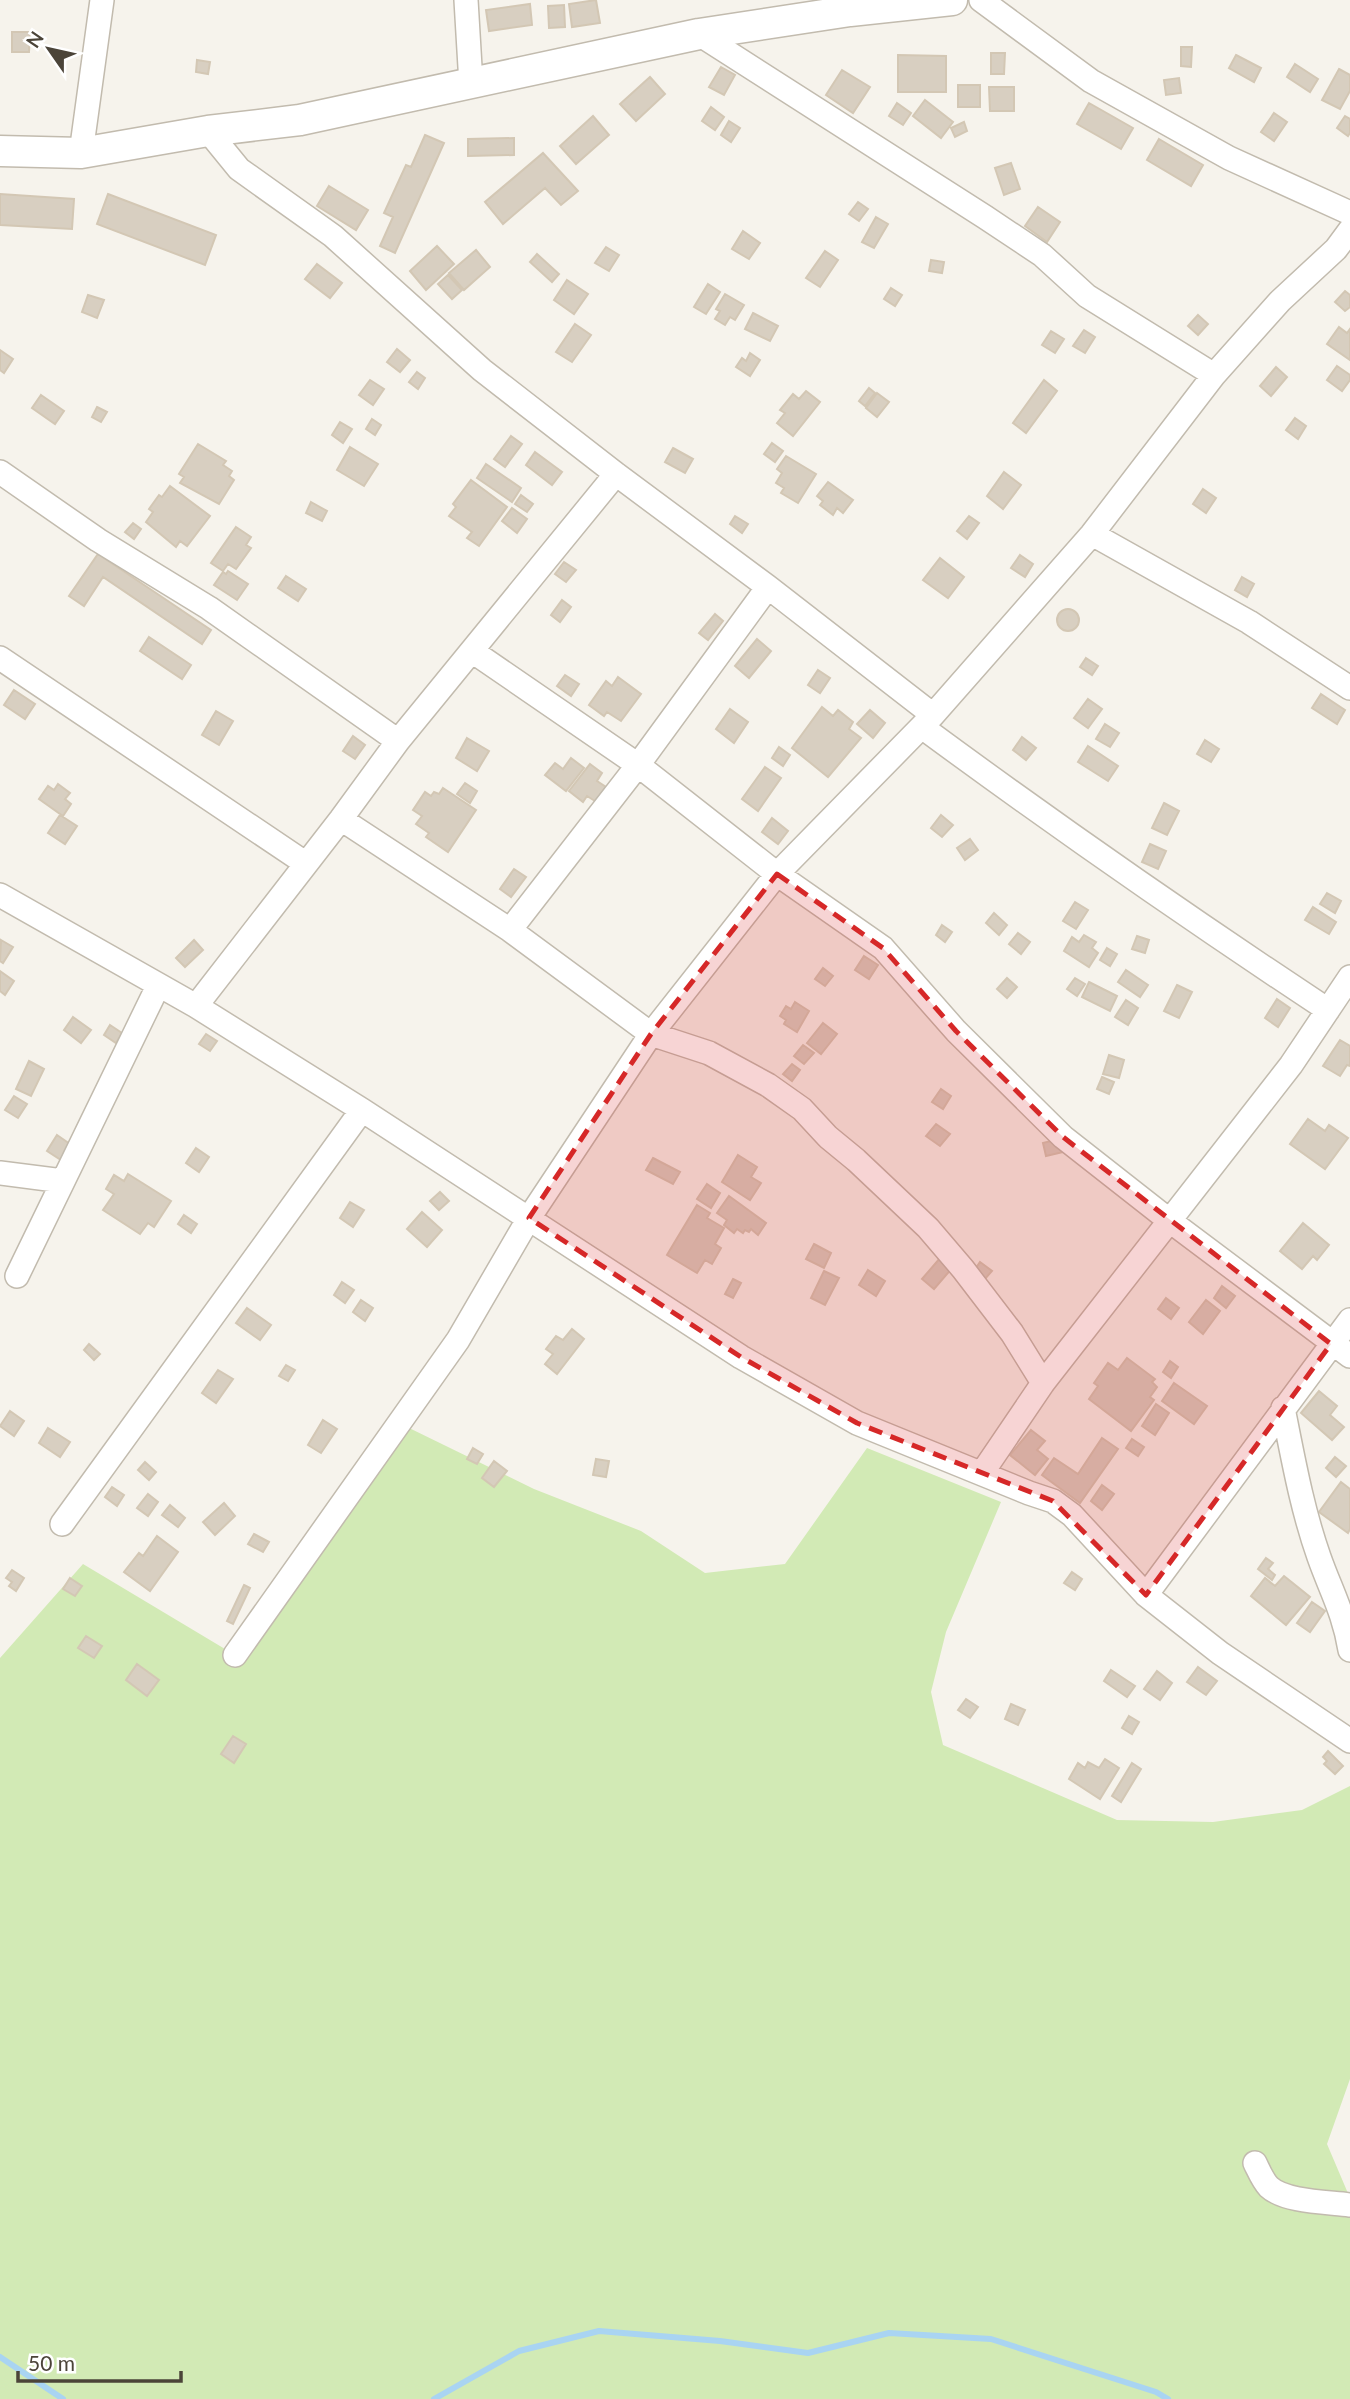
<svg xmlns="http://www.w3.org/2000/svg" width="1350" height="2399" font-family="Lato,sans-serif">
<rect width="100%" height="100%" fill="#f6f3ec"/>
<path fill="#d2eab5" d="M403 1425 534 1489 641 1531 705 1573 785 1564 867 1448 1001 1502 946 1632 931 1692 943 1745 1117 1820 1213 1822 1302 1810 1350 1786V2079L1327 2144 1350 2198V2399H0V1658L83 1564 235 1655Z"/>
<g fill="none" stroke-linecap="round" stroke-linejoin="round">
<path stroke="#a9d4f2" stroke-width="6" d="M0 2357 63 2399
M434 2399 519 2351 599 2331 720 2341 808 2353 889 2333 991 2339 1156 2392 1168 2399"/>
</g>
<path fill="#d8cfc1" stroke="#d3c7b4" stroke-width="2" d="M596 0 600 23 572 27 569 4Z
M530 4 532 25 489 31 486 10Z
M564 5 565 27 549 28 548 6Z
M12 32H30L29 52H12Z
M1181 47H1192L1191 67 1181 66Z
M991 53H1005L1004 74H991Z
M898 55 946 56V92H898Z
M1236 55 1261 68 1254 82 1229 68Z
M197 60 210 62 208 74 196 72Z
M1295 64 1318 79 1310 92 1287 77Z
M721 67 735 75 724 95 709 87Z
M1339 69 1350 75V91L1340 109 1322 100Z
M842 70 870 87 853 113 826 95Z
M650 77 665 94 636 121 620 104Z
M1179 78 1181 93 1166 95 1164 80Z
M958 85H980V107H958Z
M989 87H1014V111H990Z
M925 100 953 122 941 138 913 116Z
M897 103 911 113 903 125 889 116Z
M1089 103 1133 128 1121 149 1077 124Z
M711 107 724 117 715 130 702 121Z
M1274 113 1287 122 1274 141 1261 132Z
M593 116 609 135 576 164 560 146Z
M1345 116 1350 119V133L1348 136 1337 128Z
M729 121 740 128 731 142 721 135Z
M964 122 967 131 955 137 951 128Z
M425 135 444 143 395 253 380 246 393 217 384 213 406 165 411 167Z
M514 138V155L468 156V139Z
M1159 139 1203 165 1191 186 1147 160Z
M543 153 578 191 561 205 545 188 503 224 485 202Z
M1011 163 1020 189 1004 195 995 168Z
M329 186 368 210 356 230 317 206Z
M0 194 74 199 72 229 0 225Z
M108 194 216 235 205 265 97 224Z
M858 202 868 209 859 221 849 214Z
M1038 207 1060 222 1047 242 1025 226Z
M876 217 888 224 874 248 862 242Z
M743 231 760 243 749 259 732 249Z
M437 246 454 264 426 290 410 271Z
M606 247 619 255 609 271 595 263Z
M476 250 490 267 464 290 449 273Z
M825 251 838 260 820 287 806 278Z
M537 254 559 274 552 282 530 262Z
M931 260 944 262 942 273 929 271Z
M317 264 342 283 330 298 305 279Z
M448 275 462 290 452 299 438 284Z
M567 280 588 294 574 314 554 300Z
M708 284 720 292 706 314 694 307Z
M891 288 902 295 895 306 884 299Z
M1345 291 1350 295V307L1345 311 1335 302Z
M725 294 744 305 735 320 730 317 725 325 715 319 720 311 716 309Z
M88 295 104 300 97 318 82 312Z
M753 313 778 326 770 341 745 329Z
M1198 315 1208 324 1198 335 1188 326Z
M575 324 591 335 572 362 556 352Z
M1339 327 1347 333 1350 329V360L1327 344Z
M1084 330 1095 337 1085 353 1073 346Z
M1051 331 1064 339 1055 353 1042 345Z
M397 349 410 360 400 372 387 362Z
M0 350 13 359 4 373 0 370Z
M750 353 760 360 750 376 736 367 742 358 746 361Z
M1337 366 1350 375V380L1342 391 1327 380Z
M1276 367 1287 377 1271 396 1260 386Z
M417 372 425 378 418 389 409 382Z
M370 380 384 389 373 405 359 395Z
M1044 380 1057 391 1026 433 1013 423Z
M869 388 875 393 865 406 859 401Z
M806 391 820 402 793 436 777 423 785 413 780 410 793 394 799 399Z
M877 393 889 402 877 417 866 408Z
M41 395 64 411 55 424 32 408Z
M97 407 107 412 101 422 92 417Z
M1295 418 1306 426 1298 439 1286 430Z
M372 419 381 425 375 435 366 429Z
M340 422 352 429 343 443 332 435Z
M511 436 522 444 505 467 494 459Z
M772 443 783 451 775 462 764 454Z
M198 444 226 461 223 465 232 471 229 476 234 480 219 504 180 483 184 477 179 474Z
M350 447 378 464 364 486 337 470Z
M673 448 693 459 685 473 665 462Z
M535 452 562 472 552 485 526 465Z
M786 456 816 474 798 503 781 493 784 488 776 483 782 473 777 469Z
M486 464 521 488 512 502 477 478Z
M1004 472 1021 485 1003 509 987 496Z
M471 480 507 507 479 546 467 538 472 532 449 516 456 507 453 504Z
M828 482 853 500 843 513 837 508 833 515 820 505 823 501 817 496Z
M170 486 210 516 187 546 180 541 176 547 146 522 153 512 149 509 159 495 162 497Z
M1203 489 1216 498 1206 513 1193 504Z
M521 495 533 504 527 512 515 504Z
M311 502 327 511 322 521 306 513Z
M512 508 527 519 517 533 502 521Z
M735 516 748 524 742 533 730 524Z
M969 516 979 523 967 539 957 531Z
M133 523 141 529 134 539 125 532Z
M236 527 251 537 246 545 251 548 236 569 228 564 223 571 211 563Z
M98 554 211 630 202 644 103 577 84 606 69 596Z
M1020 555 1033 564 1025 577 1011 568Z
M940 558 964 577 948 598 923 580Z
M564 562 576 570 566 582 555 574Z
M228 571 248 584 237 600 214 585 223 572 226 574Z
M286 576 306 589 298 601 278 588Z
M1242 577 1254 584 1247 597 1235 590Z
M562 600 571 607 560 622 551 615Z
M1057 620a11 11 0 1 1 22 0a11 11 0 1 1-22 0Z
M715 614 723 621 708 640 699 633Z
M149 637 191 665 182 679 140 651Z
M757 639 771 651 749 678 735 666Z
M1086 658 1098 666 1092 675 1080 667Z
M818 670 830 678 820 693 808 685Z
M565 675 579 684 571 696 557 686Z
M618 677 641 694 621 721 607 712 604 716 589 705 606 681 612 686Z
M14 690 35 704 25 719 4 705Z
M1321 694 1345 710 1337 724 1312 708Z
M1088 699 1102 709 1088 728 1074 718Z
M822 707 833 716 838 710 853 722 849 729 861 738 828 777 792 748Z
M730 709 748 722 734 743 716 729Z
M870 710 885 723 873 738 857 724Z
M216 711 233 721 219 745 202 735Z
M1105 724 1119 733 1110 747 1096 739Z
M353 736 365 745 355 759 343 751Z
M1022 737 1036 748 1026 760 1013 750Z
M467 738 489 751 477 771 456 758Z
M1205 740 1219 749 1211 762 1197 754Z
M1088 746 1118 766 1108 781 1078 762Z
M779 747 790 755 783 766 772 758Z
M571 758 584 768 566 791 545 775 555 763 563 769Z
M590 764 602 773 597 781 606 787 595 801 587 796 583 802 569 791Z
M765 767 781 778 758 811 742 799Z
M465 783 477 791 470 803 457 794Z
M58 784 70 793 65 799 71 804 63 816 39 799 48 786 54 790Z
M443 788 476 810 448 852 426 837 429 833 416 824 422 816 413 810 425 792 431 796 434 792 439 794Z
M1164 803 1179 811 1167 835 1152 828Z
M60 815 77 826 65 844 48 833Z
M941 815 953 825 942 837 931 828Z
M772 818 788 831 778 844 762 832Z
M970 839 978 850 965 860 957 848Z
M1150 844 1166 851 1158 869 1142 862Z
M514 869 526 877 511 897 500 889Z
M1327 893 1341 901 1335 913 1320 904Z
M1075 902 1088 910 1076 929 1063 921Z
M1313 907 1336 922 1329 934 1305 920Z
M994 913 1007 925 999 935 986 923Z
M942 925 952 932 945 942 936 935Z
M1018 933 1030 942 1021 954 1009 944Z
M1084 935 1096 942 1092 948 1098 953 1089 967 1064 951 1072 937 1079 942Z
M1137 936 1149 940 1145 953 1132 949Z
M1 940 13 947 3 963 0 961Z
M194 940 203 950 185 967 176 958Z
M1107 948 1117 954 1110 966 1100 960Z
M864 956 878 965 869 979 855 970Z
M823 968 833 976 825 986 815 979Z
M1126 970 1148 985 1140 997 1118 982Z
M0 971 14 981 5 995 0 991Z
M1007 978 1017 987 1007 998 997 989Z
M1075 978 1085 984 1077 996 1067 989Z
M1089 982 1117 996 1110 1011 1082 997Z
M1177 985 1192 992 1179 1018 1164 1011Z
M1277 999 1290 1008 1278 1027 1265 1018Z
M1126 1000 1138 1008 1128 1025 1115 1017Z
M795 1002 809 1011 797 1032 784 1024 786 1020 780 1016 786 1006 791 1009Z
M73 1017 91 1030 81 1043 64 1030Z
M823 1023 837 1034 821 1054 807 1043Z
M110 1025 122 1033 116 1043 104 1035Z
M206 1034 217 1041 210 1051 199 1044Z
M1340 1040 1350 1046V1066L1347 1065 1340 1076 1323 1066Z
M803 1045 814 1053 804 1064 794 1056Z
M1109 1055 1124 1060 1119 1078 1103 1074Z
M29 1061 44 1069 31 1096 16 1089Z
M792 1064 800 1070 792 1081 783 1074Z
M1102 1077 1114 1082 1109 1094 1097 1089Z
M941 1089 951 1096 943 1109 932 1102Z
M14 1096 27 1104 18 1118 5 1110Z
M1308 1119 1325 1131 1329 1125 1348 1138 1325 1169 1290 1144Z
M936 1124 950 1134 940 1146 926 1136Z
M57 1135 70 1144 61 1160 47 1151Z
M1059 1139 1063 1152 1046 1156 1043 1143Z
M196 1148 209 1157 199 1172 186 1163Z
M738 1155 757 1167 751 1177 761 1183 750 1200 722 1182Z
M653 1158 680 1172 673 1184 646 1170Z
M128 1174 171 1201 154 1227 148 1223 140 1234 103 1210 114 1194 106 1189 114 1175 124 1181Z
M707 1184 720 1193 711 1208 697 1199Z
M440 1192 449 1201 439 1210 430 1201Z
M729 1196 766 1223 758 1235 751 1229 749 1232 745 1230 743 1233 737 1229 734 1233 724 1225 727 1220 717 1213Z
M350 1202 364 1210 353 1227 340 1218Z
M697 1205 710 1213 707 1218 724 1228 715 1244 721 1248 712 1264 705 1260 697 1273 667 1255Z
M422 1212 442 1230 427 1247 407 1229Z
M184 1215 197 1224 191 1233 178 1224Z
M1303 1223 1329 1245 1317 1260 1313 1256 1302 1269 1280 1251Z
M814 1244 831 1253 824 1268 806 1259Z
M941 1257 953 1267 934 1289 922 1279Z
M980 1262 992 1271 985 1279 974 1271Z
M868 1270 885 1281 876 1296 859 1285Z
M824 1271 839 1278 825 1305 811 1298Z
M733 1279 741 1283 733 1298 725 1294Z
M342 1282 354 1290 345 1303 334 1295Z
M1222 1286 1235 1296 1226 1308 1214 1298Z
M1166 1298 1179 1308 1171 1319 1158 1309Z
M361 1300 373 1308 365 1321 353 1312Z
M1206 1300 1220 1311 1203 1334 1189 1322Z
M247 1308 271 1325 260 1340 236 1323Z
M572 1329 584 1339 557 1374 545 1364 553 1354 546 1349 556 1336 563 1340Z
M89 1344 100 1354 94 1360 84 1350Z
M1127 1358 1155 1379 1152 1382 1157 1387 1150 1397 1154 1400 1131 1431 1089 1399 1098 1386 1094 1383 1108 1363 1118 1370Z
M1170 1361 1178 1367 1171 1378 1163 1372Z
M286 1365 295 1370 288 1381 279 1376Z
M218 1370 233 1379 216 1403 202 1393Z
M1174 1383 1207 1406 1194 1424 1162 1401Z
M1319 1391 1337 1406 1330 1415 1344 1427 1332 1440 1301 1413Z
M1156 1404 1169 1413 1155 1435 1142 1426Z
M10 1411 24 1421 14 1436 0 1426Z
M323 1420 337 1429 321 1453 308 1445Z
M48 1428 70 1442 60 1457 39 1443Z
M1031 1430 1045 1441 1037 1450 1048 1459 1035 1475 1010 1455Z
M1102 1438 1118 1449 1080 1503 1042 1475 1054 1458 1078 1474Z
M1132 1439 1144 1447 1138 1456 1126 1448Z
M473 1448 483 1454 477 1464 467 1459Z
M1335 1457 1346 1466 1336 1477 1326 1468Z
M596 1459 609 1461 606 1477 593 1475Z
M494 1461 507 1471 494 1487 482 1478Z
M145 1462 156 1472 149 1480 138 1470Z
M1341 1482 1350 1489V1529L1348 1533 1319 1512Z
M1102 1485 1114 1494 1102 1510 1091 1501Z
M112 1487 124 1495 117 1506 105 1497Z
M148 1494 158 1502 148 1516 137 1508Z
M224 1503 235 1516 215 1535 203 1522Z
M170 1505 185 1518 178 1527 162 1515Z
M254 1534 269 1542 263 1552 248 1544Z
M157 1536 178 1552 150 1591 124 1572 139 1553 143 1556Z
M1266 1558 1273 1563 1268 1569 1275 1575 1272 1580 1258 1569Z
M12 1570 24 1578 16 1591 9 1586 12 1582 6 1578Z
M1072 1572 1082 1579 1075 1590 1064 1583Z
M1284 1576 1310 1597 1286 1625 1251 1596 1265 1578 1275 1586Z
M70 1578 82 1586 75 1596 63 1589Z
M244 1585 250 1588 233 1624 227 1621Z
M1312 1602 1325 1611 1310 1632 1297 1623Z
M86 1636 102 1646 94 1658 78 1648Z
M137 1664 159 1680 147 1696 126 1680Z
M1198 1667 1217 1681 1206 1695 1187 1682Z
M1111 1670 1135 1686 1127 1697 1104 1681Z
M1157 1671 1172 1683 1160 1700 1144 1689Z
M966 1699 978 1707 970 1718 958 1710Z
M1011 1704 1025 1710 1018 1725 1005 1719Z
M1129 1716 1139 1722 1132 1734 1122 1728Z
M233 1736 246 1744 234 1763 221 1754Z
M1328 1751 1343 1766 1335 1774 1324 1764 1327 1761 1323 1757Z
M1105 1759 1119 1768 1100 1799 1069 1779 1078 1763 1085 1768 1088 1762 1099 1768Z
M1132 1763 1141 1769 1121 1802 1112 1796Z"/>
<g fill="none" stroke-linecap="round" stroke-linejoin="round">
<defs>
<path id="minor" d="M466 0 471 84
M981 0 1091 81 1229 158 1350 213
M699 34 985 217 1042 255 1087 296 1214 375
M208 131 239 169 333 236 482 370 616 474 768 587 933 715
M81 153 102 0
M0 472 98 540 209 608 398 741
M1092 534 1249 622 1350 688
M472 651 638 765 777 874 883 948 956 1031 1063 1137 1170 1221 1350 1356
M0 658 305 863
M922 727C1055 825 1190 919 1328 1010
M341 819 510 930 651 1034 709 1053 768 1085 802 1109 828 1137 856 1160 928 1228 963 1269 1012 1333 1043 1383
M0 895 196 1006 362 1110 741 1357 857 1423 1029 1493 1053 1501 1072 1515 1146 1595 1220 1653 1350 1741
M510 930 638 765 768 587
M196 1006 341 819 398 741 616 474
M0 1173 63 1181
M17 1276 158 986
M1283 1408C1293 1458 1302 1509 1319 1557 1331 1591 1344 1613 1350 1650
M982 1473 1043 1383 1291 1065 1350 977
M62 1524 362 1110
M1146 1595 1350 1320
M235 1655 458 1340 529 1218 651 1034 777 874 933 715 1092 534 1214 375 1280 301 1336 249 1350 230
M1255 2163C1259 2171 1263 2181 1269 2187 1285 2202 1328 2202 1350 2205"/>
<path id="tertiary" d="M0 151 81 153 208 131 300 120 699 34 850 11 952 0"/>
</defs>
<use href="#minor" stroke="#c2bbae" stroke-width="26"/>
<use href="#tertiary" stroke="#c2bbae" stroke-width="33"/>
<use href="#minor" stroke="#fff" stroke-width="23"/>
<use href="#tertiary" stroke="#fff" stroke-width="30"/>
</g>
<path fill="#d62828" fill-opacity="0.2" stroke="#d62828" stroke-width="5" stroke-dasharray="14 9" stroke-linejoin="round" d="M777 874 883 948 956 1031 1063 1137 1331 1344 1146 1595 1053 1501 857 1423 741 1357 529 1218 651 1034Z"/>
<g transform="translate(49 49) rotate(304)" stroke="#ffffff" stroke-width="5" paint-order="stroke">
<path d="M0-5L12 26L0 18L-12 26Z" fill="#4b4439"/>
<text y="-10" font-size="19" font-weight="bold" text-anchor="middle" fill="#4b4439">N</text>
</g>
<path d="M18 2371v10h163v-10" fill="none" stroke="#4b4439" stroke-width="3.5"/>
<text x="28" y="2371" font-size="21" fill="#4b4439" stroke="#ffffff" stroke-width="5" paint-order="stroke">50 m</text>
</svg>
